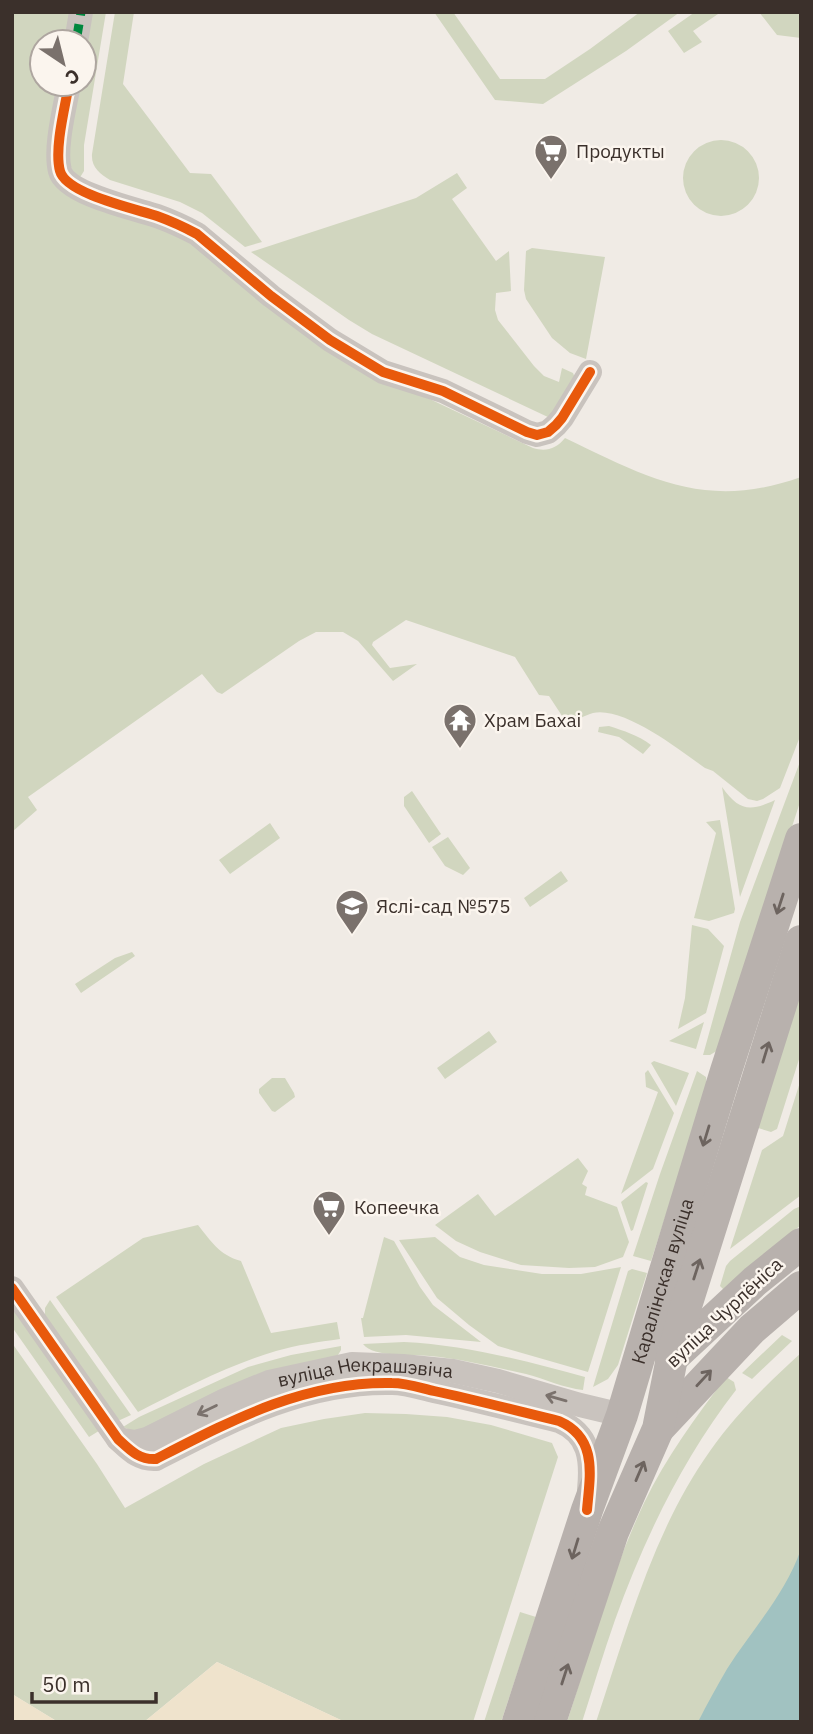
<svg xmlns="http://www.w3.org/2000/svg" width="813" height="1734" font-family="'IBM Plex Sans',sans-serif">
<rect width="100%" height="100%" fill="#f0ebe5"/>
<path fill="#d1d6bf" d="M12 12H72L67 42H42V84H60L50 163 179 235 417 393 533 448C546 452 556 449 565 438 649 478 705 511 801 477V734L780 788 763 799 757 801 748 799 713 771 705 768C681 751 624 706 593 713 585 715 576 721 568 725L549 696 539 695 515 657 406 620 373 642 372 645 390 668 417 664 393 681 358 641 343 632H316L299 641 222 694 217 692 202 674 28 797 37 810 12 832Z
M90 12H106L84 145V171L79 179 74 176 67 155 78 84H84V46Z
M115 12H134L123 84 190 173 211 174 262 242 245 247 202 213 180 202 110 180C100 174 91 167 92 154Z
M434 12H453L500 79H545L590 49 640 12H680L626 51 543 104 495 100Z
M695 12H721L693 31 702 42 684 53 668 31Z
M759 12H801V38L777 35Z
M683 178a38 38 0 1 1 76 0a38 38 0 1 1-76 0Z
M457 173 467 188 452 199 496 261 509 251 511 291 496 293 495 310 498 320 534 366 544 376 559 382 562 368 573 373 575 378 550 418 372 334 349 320 251 252 416 198Z
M532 248 605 257 586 359 570 353 552 338 526 299 524 290 526 251Z
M609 726C624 731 638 735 651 745L643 754 619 737 598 732 599 727Z
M801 759V799L720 1049 710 1055H703L740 922Z
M722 787C739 811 750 812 775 800L740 897Z
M412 791 441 834 429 843 404 806V797Z
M720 820 735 909 734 913 709 921 694 918 716 833 706 822Z
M270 823 280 838 230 874 219 860Z
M448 837 470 868 463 875 445 866 432 847Z
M561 871 568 881 530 907 524 898Z
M692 925 708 929 724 946 706 1013 678 1029 685 998Z
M132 952 135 956 81 993 75 984 115 958Z
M801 992V1053L777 1129 771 1132 758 1128Z
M704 1022 696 1049 669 1041Z
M489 1031 497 1042 445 1079 437 1068Z
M654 1061 689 1073 676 1106 651 1063Z
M648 1070 674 1113 653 1169 621 1194 658 1092 646 1087 645 1073Z
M697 1071 706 1077 707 1088 651 1261 633 1256 660 1174Z
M272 1078H285L294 1093 295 1097 275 1112 272 1111 259 1093V1089Z
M801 1079V1195L730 1249 762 1150 783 1136Z
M578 1158 588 1171 582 1184 587 1187 585 1195 617 1207 629 1242 623 1257 595 1267 569 1268 521 1265 480 1252 456 1241 435 1225 478 1194 495 1216Z
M646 1182 648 1183 633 1230 631 1231 621 1202Z
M801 1206V1225L756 1261 724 1290 720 1286 726 1266 730 1261 794 1209Z
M198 1225C211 1241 219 1255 241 1261L271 1333 337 1322 340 1339C318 1342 297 1345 276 1351 228 1365 183 1389 138 1412L56 1297 143 1238Z
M384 1237 394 1241 420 1287 433 1305 481 1342 406 1335 364 1337 361 1318H363Z
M435 1237 460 1257 484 1265 542 1274H581L621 1267 588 1372 498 1346 469 1325 437 1298 399 1240Z
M632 1269 647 1273 618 1365 608 1379 593 1387 628 1271Z
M50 1300 131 1415 120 1420 116 1419 45 1315V1308Z
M12 1301 102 1429 89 1437 12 1327Z
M782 1335 792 1341 752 1379 742 1373Z
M404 1342C466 1345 526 1361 585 1377L583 1390C564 1388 545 1379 526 1374 494 1367 462 1359 430 1356 412 1354 374 1358 363 1344Z
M12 1343 97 1464 125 1508 204 1464 281 1428 324 1419 365 1413 406 1414 447 1417 491 1425 552 1443 558 1457 473 1722H345L217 1662 144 1722H58L12 1694Z
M341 1346V1350L338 1355 138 1433 123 1427 139 1417 248 1367 291 1355Z
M801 1353V1722H596C627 1630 653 1531 710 1451 735 1415 768 1383 801 1353Z
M726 1377 734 1382 736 1390C683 1458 644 1539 615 1620 603 1654 593 1688 582 1722H567C591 1648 611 1573 644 1503 666 1457 696 1417 726 1377Z
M520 1612 536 1617 501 1722H484Z"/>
<path fill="#efe3cc" d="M217 1662 345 1722H144Z
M12 1694 58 1722H12Z"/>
<path fill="#a1c2c1" d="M801 1549V1722H698C707 1704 717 1686 727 1669 753 1628 785 1595 801 1549Z"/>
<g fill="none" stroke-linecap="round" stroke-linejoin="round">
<g stroke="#c9c3be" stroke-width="24">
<path d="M76 42 81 12"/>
<path d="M69 84C65 107 54 149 60 171 66 194 136 209 157 216 171 221 184 227 197 234L271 296 330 340 383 372 443 391 527 432 537 435 548 432 556 425 562 418 590 372"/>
<path d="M12 1288 118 1439C130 1450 139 1460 156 1459 232 1420 305 1381 392 1383 406 1383 421 1388 434 1391 476 1400 518 1411 559 1421 590 1434 592 1460 589 1490"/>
<path id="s1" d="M118 1439 135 1442 147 1439 225 1400 269 1382 352 1364 403 1366 453 1371 498 1381 580 1405 622 1415"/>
</g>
<g stroke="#b8b1ad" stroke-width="32">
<path d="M671 1359 755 1281 801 1244"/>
<path d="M659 1428 752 1329 801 1287"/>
<path id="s2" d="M518 1722 587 1510 622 1415 665 1271 726 1071 801 839"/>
<path d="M550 1722 613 1532 658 1429 672 1358 686 1306 801 941"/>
</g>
<path stroke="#00873e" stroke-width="9" stroke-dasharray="18 9" stroke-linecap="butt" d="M76 42 81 12"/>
<defs>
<path id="cycleway" d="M69 84C65 107 54 149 60 171 66 194 136 209 157 216 171 221 184 227 197 234L271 296 330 340 383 372 443 391 527 432 537 435 548 432 556 425 562 418 590 372
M12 1288 118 1439C130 1450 139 1460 156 1459 232 1420 305 1381 392 1383 406 1383 421 1388 434 1391 476 1400 518 1411 559 1421 598 1438 590 1475 587 1510"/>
</defs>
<use href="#cycleway" stroke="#fbf5ee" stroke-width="15"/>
<use href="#cycleway" stroke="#e8590c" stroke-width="10"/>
</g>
<defs><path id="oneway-shaft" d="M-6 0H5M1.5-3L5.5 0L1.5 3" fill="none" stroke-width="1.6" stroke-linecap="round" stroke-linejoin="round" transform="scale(1.75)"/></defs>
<g stroke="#6d645f">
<use href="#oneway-shaft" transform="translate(780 904) rotate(108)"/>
<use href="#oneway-shaft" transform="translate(766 1052) rotate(-73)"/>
<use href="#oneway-shaft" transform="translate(706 1136) rotate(107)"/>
<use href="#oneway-shaft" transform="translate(697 1269) rotate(-72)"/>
<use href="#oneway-shaft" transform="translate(704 1378) rotate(-47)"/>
<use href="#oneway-shaft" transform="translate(640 1471) rotate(-67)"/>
<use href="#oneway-shaft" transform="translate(575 1549) rotate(107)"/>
<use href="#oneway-shaft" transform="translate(565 1674) rotate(-72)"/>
</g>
<g stroke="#7b726d">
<use href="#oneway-shaft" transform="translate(556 1398) rotate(-164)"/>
<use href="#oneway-shaft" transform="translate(207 1410) rotate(154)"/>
</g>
<defs>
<symbol id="supermarket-pin" viewBox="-11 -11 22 30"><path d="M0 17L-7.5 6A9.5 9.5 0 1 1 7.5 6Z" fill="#7a716c" stroke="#fbf5ee"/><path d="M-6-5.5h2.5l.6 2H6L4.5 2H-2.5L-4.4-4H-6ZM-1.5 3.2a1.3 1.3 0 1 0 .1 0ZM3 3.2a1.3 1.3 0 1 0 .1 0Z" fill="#fff"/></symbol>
<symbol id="temple-pin" viewBox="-11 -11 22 30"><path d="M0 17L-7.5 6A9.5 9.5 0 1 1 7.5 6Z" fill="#7a716c" stroke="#fbf5ee"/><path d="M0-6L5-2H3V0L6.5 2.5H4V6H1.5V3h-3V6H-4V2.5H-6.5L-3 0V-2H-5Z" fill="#fff"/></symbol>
<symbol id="school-pin" viewBox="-11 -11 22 30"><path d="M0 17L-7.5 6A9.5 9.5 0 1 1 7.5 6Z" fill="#7a716c" stroke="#fbf5ee"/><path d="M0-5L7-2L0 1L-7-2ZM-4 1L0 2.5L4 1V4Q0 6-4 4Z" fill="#fff"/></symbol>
</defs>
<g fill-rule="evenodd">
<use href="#supermarket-pin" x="532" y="132" width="38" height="52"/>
<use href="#temple-pin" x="441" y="701" width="38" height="52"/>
<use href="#school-pin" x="333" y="887" width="38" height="52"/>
<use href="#supermarket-pin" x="310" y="1188" width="38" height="52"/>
</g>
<g text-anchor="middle" stroke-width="5" stroke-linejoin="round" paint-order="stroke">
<g font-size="19" fill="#3b302b" stroke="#fbf5ee" text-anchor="start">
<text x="576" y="158">Продукты</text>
<text x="484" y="727">Храм Бахаі</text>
<text x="376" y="913">Яслі-сад №575</text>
<text x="354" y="1214">Копеечка</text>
</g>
<g font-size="19" fill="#3b302b" stroke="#fbf5ee">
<text dy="7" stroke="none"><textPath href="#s2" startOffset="464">Каралінская вуліца</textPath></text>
<text transform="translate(724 1312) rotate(-43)" y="7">вуліца Чурлёніса</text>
<text dy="7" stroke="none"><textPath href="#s1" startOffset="262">вуліца Некрашэвіча</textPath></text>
</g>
</g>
<rect width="813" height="1734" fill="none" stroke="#3b302b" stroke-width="28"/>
<g transform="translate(63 63) rotate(145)"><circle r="33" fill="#fbf5ee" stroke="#aea6a0" stroke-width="2"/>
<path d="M0-5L12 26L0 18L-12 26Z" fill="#7a716c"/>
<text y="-10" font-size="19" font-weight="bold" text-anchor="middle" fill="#3b302b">С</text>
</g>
<path d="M32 1692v10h124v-10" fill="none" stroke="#3b302b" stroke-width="3.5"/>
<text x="42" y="1692" font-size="21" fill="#3b302b" stroke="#fbf5ee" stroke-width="5" paint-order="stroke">50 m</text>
</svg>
